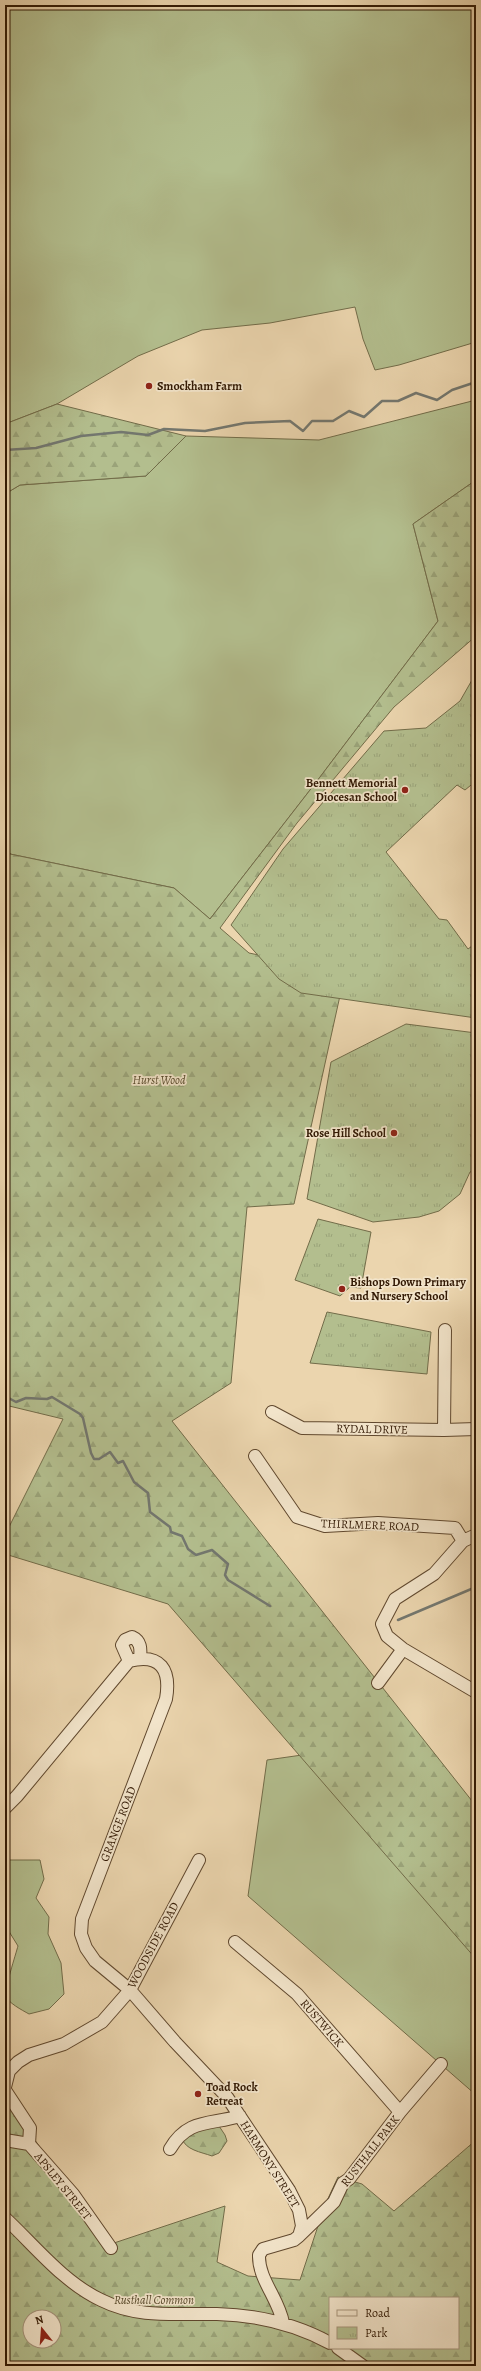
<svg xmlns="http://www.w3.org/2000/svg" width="481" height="2371" font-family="Alegreya,serif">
<defs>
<pattern id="forest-firs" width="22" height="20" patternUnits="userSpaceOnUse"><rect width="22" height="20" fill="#b3be8e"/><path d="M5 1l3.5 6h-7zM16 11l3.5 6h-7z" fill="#9aa379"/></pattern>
<pattern id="park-tufts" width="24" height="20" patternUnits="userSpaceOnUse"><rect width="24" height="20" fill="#b3be8e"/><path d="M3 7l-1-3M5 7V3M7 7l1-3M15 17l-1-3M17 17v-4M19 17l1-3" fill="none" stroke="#9aa379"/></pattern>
</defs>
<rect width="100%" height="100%" fill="#ebd5ae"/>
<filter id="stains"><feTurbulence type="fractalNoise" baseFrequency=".005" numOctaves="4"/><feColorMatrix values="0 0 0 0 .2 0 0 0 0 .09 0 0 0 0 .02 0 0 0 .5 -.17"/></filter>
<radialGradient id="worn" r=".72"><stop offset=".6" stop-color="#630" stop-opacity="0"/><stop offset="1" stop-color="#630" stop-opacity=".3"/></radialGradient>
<path fill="#b3be8e" stroke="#726c49" d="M5 5H476V342L399 365 375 370 363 339 355 307 270 323 202 330 138 356 57 404 5 424Z
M476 400V480L413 524 438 621 317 781 210 919 174 888 10 854 5 840V494L20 485 146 476 186 436 319 440Z
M330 1751 476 1921V2095L248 1896 267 1760Z
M5 1860H40L44 1879 36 1898 49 1917 48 1934 61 1963 64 1994 49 2009 29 2014C22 2010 8 2003 5 1995 4 1992 16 1953 18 1946L5 1925Z"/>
<path fill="url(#forest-firs)" stroke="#726c49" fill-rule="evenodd" d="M57 404 186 436 146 476 20 485 5 494V424Z
M476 480V636L394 707 297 823 220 928 249 953 345 973 294 1204 247 1207 231 1383 172 1421 476 1806V1959L168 1604 5 1554V1535L63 1419 5 1405V840L10 854 174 888 210 919 317 781 438 621 413 524Z
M5 2097 108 2245 225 2206 217 2262 248 2276 300 2280 325 2205 338 2177 362 2184 394 2211 476 2140V2366H5ZM330 2298H458V2348H330ZM30 2317H54V2341H30Z
M217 2123 225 2135 227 2141 219 2153 212 2156C201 2152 185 2150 182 2138Z"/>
<path fill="url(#park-tufts)" stroke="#726c49" d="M476 673V781L465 790 457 785 386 852 439 919 447 920 468 949 476 943V1018L301 993 279 979 231 925 283 849 384 731 426 728 460 701Z
M406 1024 476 1033V1170L470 1172 460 1194 439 1211 419 1217 373 1222 307 1199 331 1062Z
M318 1219 371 1232 361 1288 350 1287 340 1296 295 1280Z
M327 1312 431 1332 427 1374 310 1363Z"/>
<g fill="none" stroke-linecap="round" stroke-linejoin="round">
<path stroke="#73776f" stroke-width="2.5" d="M5 450 36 448 81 436 121 432 148 435 164 429 205 431 245 423 290 421 303 431 312 421H333L349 411 364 417 382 401H398L416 393 437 400 452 390 473 383 476 384
M5 1396 16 1402 26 1398 47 1399 52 1397 80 1414 83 1418 91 1453 94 1459H99L110 1452 118 1463 123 1461 134 1482 148 1493 150 1512 170 1527 171 1532 182 1536 188 1549 196 1555 212 1550 228 1564 225 1575 228 1580 270 1606
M398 1620 476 1587"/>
<defs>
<path id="minor" d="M272 1412 302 1428 444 1430 476 1429
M444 1430 445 1330
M255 1456 297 1517 325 1526 378 1523 455 1528 463 1541
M476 1535 463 1541 434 1574 395 1599 382 1624 387 1636 403 1649 476 1692
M129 1661 122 1645 125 1640 132 1637C141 1641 141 1649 140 1658
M378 1683 403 1649
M5 1808 17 1796 129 1661C161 1653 171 1670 166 1699L82 1919 81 1934 86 1948 95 1961 130 1990 175 2042 227 2097 289 2190 299 2210 302 2226 299 2236 294 2240 263 2249 259 2255C258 2279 279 2299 283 2323
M235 1942 297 1994 400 2112
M5 2087 9 2071 18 2062 29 2055 64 2044 102 2022 130 1990 199 1860
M5 2090 30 2128 29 2144
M5 2140 29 2144 73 2194 111 2248
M170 2149C188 2118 211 2125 240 2116
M5 2218C35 2246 63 2282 101 2300 139 2319 177 2313 217 2314 257 2315 295 2324 330 2343
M299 2236 334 2202 343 2183 349 2179 400 2112 441 2064
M338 2348 363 2366"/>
</defs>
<use href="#minor" stroke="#60482e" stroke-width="14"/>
<use href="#minor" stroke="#f2e4ca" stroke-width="12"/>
</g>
<g fill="#8f2418" stroke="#f2e4ca" stroke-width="1.5">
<circle cx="149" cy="386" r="4"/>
<circle cx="405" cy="790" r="4"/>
<circle cx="394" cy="1133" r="4"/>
<circle cx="342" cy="1289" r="4"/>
<circle cx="198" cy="2094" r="4"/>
</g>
<g text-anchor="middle" stroke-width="3.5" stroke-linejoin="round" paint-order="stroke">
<g font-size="12" font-weight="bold" fill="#321904" stroke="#f2e4ca" text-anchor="start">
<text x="157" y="390">Smockham Farm</text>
<text x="397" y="787" text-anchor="end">Bennett Memorial<tspan x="397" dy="14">Diocesan School</tspan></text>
<text x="386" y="1137" text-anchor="end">Rose Hill School</text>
<text x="350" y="1286">Bishops Down Primary<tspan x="350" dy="14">and Nursery School</tspan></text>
<text x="206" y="2091">Toad Rock<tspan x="206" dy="14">Retreat</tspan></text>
</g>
<g font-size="12" font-style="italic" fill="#594b2d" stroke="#f2e4ca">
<text x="159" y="1084">Hurst Wood</text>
<text x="154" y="2304">Rusthall Common</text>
</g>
<g font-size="12" fill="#321904" stroke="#f2e4ca">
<text transform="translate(372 1429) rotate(1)" y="4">RYDAL DRIVE</text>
<text transform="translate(370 1525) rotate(2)" y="4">THIRLMERE ROAD</text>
<text transform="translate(118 1824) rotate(-69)" y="4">GRANGE ROAD</text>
<text transform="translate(153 1945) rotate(-62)" y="4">WOODSIDE ROAD</text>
<text transform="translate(322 2023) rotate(49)" y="4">RUSTWICK</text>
<text transform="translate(370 2151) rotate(-52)" y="4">RUSTHALL PARK</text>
<text transform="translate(270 2164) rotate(58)" y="4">HARMONY STREET</text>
<text transform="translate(63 2186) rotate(51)" y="4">APSLEY STREET</text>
</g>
</g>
<rect width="481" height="2371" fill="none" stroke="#ebd5ae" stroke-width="20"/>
<rect x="6" y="6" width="469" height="2359" fill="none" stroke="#321904" stroke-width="2"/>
<rect x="10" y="10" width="461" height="2351" fill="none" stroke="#321904"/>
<rect x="329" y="2297" width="130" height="52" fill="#f2e4ca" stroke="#a5937b"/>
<rect x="337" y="2310" width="20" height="6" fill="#f2e4ca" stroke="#a5937b"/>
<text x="365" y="2317" font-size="12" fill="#321904">Road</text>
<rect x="337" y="2327" width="20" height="12" fill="url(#park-tufts)" stroke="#a5937b"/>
<text x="365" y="2337" font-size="12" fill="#321904">Park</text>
<g transform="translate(42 2329) rotate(343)"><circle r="19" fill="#f2e4ca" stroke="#a5937b"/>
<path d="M0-3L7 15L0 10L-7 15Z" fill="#8f2418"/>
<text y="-6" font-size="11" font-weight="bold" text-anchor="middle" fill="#321904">N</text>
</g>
<rect width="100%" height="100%" filter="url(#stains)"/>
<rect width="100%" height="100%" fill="url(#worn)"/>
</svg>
